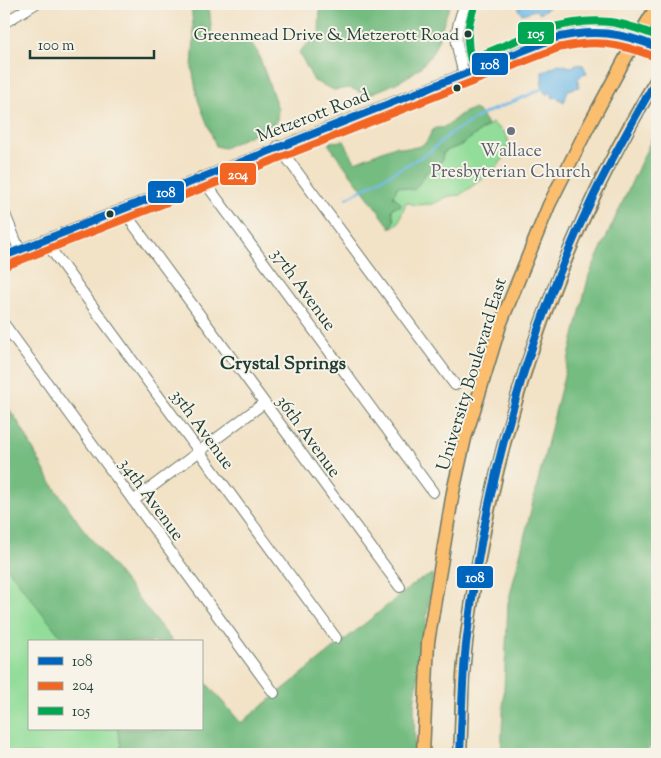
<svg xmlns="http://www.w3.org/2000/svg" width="661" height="758" font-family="'Sorts Mill Goudy',serif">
<rect width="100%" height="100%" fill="#f7f3e8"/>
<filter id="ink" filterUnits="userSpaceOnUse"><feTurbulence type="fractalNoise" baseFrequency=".02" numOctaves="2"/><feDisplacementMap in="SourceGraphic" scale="10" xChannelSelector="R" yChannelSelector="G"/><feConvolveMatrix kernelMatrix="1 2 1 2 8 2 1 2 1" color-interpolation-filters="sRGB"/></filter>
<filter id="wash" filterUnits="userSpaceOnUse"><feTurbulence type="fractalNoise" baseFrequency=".0096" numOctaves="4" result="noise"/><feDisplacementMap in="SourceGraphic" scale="20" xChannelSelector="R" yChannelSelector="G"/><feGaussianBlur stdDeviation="1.12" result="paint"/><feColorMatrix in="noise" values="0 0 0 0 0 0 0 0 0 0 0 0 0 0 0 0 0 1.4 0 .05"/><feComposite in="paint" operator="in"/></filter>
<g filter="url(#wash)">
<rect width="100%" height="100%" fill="#f2e2c6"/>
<path fill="#92dd99" stroke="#588d66" d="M492 123 506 134 509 143 505 157 493 171 460 195 449 196 433 204 415 205 406 202 399 222 391 228 394 220 392 210 398 200 393 196 398 186 410 189 420 183 422 178 446 151 461 145Z
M4 430 159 642H29V729H201L281 754H4Z"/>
<path fill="#75bc81" stroke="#4a7c5a" d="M191 4H209L212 38C224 43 238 42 250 41L258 53 278 109 277 122 224 148 216 146 198 100 192 68 194 37Z
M320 4H369L371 8 376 9 384 4H451C443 19 441 36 433 51 421 75 390 86 367 95L350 88 334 90 314 81 299 52 319 33Z
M474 109 478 111 488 125 461 145 446 151 443 153 442 161C434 165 428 169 423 177 419 182 419 186 413 190L398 186 393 196 401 203V206L394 207 392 210 394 220 391 228 329 145 330 142 344 141 355 162 395 146C402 149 419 149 425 143 429 140 429 134 433 130 437 126 440 129 444 127 455 121 459 112 474 109Z
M657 127V741L643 754H501L508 603 589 275Z
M4 401 20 425 50 481 81 526 173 642H65L4 564Z
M433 574 414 705 415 754H116L121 746 117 729H201V677L241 723 418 581Z"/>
<path fill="#72bbea" stroke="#487c8f" d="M519 4H554L540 13 535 10 522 14 519 10Z
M559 64 571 67 575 66V64L583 65 587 73 586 75 584 73 578 79 579 87 568 90 564 102 556 97 553 98 551 92 547 95C539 88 543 81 542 72Z"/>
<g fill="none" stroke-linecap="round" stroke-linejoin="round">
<path stroke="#72bbea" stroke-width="2.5" d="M347 198 428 153 450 134 483 114 529 95 543 88"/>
</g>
</g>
<g filter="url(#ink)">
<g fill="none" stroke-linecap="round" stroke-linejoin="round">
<defs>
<path id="minor" d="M4 23 35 4
M464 74C455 43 453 34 465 4
M278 146 455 385
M201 177 433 492
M122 209 400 587
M4 212 19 249
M44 240 336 638
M4 256 555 38C597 27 618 31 657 47
M4 324 274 693
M133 501 264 403"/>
<path id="major" d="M423 754 428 642 453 492 465 438 480 391 500 325 549 205 587 129 626 57 657 6
M460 754C462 724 461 694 464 663 466 636 471 608 475 581 504 405 564 231 657 79"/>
</defs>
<use href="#minor" stroke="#697767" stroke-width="12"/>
<use href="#major" stroke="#697767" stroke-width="15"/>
<use href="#minor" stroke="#fff" stroke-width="10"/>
<use href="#major" stroke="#fbbd6e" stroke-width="12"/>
<defs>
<path id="bus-1" d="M4 256 555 38C594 29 620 32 657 47
M460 754C462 717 462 681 466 645 483 492 527 333 594 195 613 156 635 117 657 79"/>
<path id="bus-2" d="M8 265 558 48C595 39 618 43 653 56"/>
<path id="bus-3" d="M474 7C467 26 466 41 471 60 513 42 561 16 610 22 626 24 642 30 657 36"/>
</defs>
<use href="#bus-1" stroke="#f7f3e8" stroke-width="11"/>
<use href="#bus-2" stroke="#f7f3e8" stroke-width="11"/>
<use href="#bus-3" stroke="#f7f3e8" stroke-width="11"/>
<use href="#bus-1" stroke="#0065bd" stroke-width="8"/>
<use href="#bus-2" stroke="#f26522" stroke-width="8"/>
<use href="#bus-3" stroke="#00a651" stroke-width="8"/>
</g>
</g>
<g fill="#1f3d34" stroke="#f7f3e8" stroke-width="2">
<circle cx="468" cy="34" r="4.5"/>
<circle cx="457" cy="88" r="4.5"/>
<circle cx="110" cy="214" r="4.5"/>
</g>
<circle fill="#6b7280" stroke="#f7f3e8" stroke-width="2" cx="511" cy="131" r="5"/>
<g text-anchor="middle" stroke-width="4" stroke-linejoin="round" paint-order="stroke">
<g font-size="17" fill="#1f3d34" stroke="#f7f3e8" text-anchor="end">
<text x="459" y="40">Greenmead Drive &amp; Metzerott Road</text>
</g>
<g font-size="18" fill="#1f3d34" stroke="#f7f3e8">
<text transform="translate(313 115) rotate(-21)" y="6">Metzerott Road</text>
<text transform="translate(304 289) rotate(54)" y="6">37th Avenue</text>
<text transform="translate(471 374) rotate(-73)" y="6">University Boulevard East</text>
<text transform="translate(203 429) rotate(54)" y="6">35th Avenue</text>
<text transform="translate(309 436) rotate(54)" y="6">36th Avenue</text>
<text transform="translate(152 499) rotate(54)" y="6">34th Avenue</text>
</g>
<g font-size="18" fill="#5b616d" stroke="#f7f3e8">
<text x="511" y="156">Wallace<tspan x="511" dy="21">Presbyterian Church</tspan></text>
</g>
<g font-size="19" font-weight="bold" fill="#1f3d34" stroke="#f7f3e8">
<text x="283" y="369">Crystal Springs</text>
</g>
</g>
<g stroke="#f7f3e8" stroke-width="2">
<rect x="517" y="21" width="38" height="24" rx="5" fill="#00a651"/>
<rect x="471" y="52" width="38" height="24" rx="5" fill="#0065bd"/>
<rect x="219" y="162" width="38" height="24" rx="5" fill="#f26522"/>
<rect x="147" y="180" width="38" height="24" rx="5" fill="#0065bd"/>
<rect x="456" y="565" width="38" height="24" rx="5" fill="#0065bd"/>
</g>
<g font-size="14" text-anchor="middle" font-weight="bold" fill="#fff">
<text x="536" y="38">105</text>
<text x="490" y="69">108</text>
<text x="238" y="179">204</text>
<text x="166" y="197">108</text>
<text x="475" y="582">108</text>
</g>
<rect width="661" height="758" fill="none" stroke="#f7f3e8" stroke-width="20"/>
<rect x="28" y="640" width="175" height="90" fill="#f7f3e8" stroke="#a1aaa0"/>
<rect x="38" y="657" width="25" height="8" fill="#0065bd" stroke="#a1aaa0"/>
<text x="72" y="666" font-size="15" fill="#1f3d34">108</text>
<rect x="38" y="682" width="25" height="8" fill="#f26522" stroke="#a1aaa0"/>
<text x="72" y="690" font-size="15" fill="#1f3d34">204</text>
<rect x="38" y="707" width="25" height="8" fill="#00a651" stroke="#a1aaa0"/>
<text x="72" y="716" font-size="15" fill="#1f3d34">105</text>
<path d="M30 50v8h124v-8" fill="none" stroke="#1f3d34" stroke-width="2.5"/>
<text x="38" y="50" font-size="15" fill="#1f3d34" stroke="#f7f3e8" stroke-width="4" paint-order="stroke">100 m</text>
</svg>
